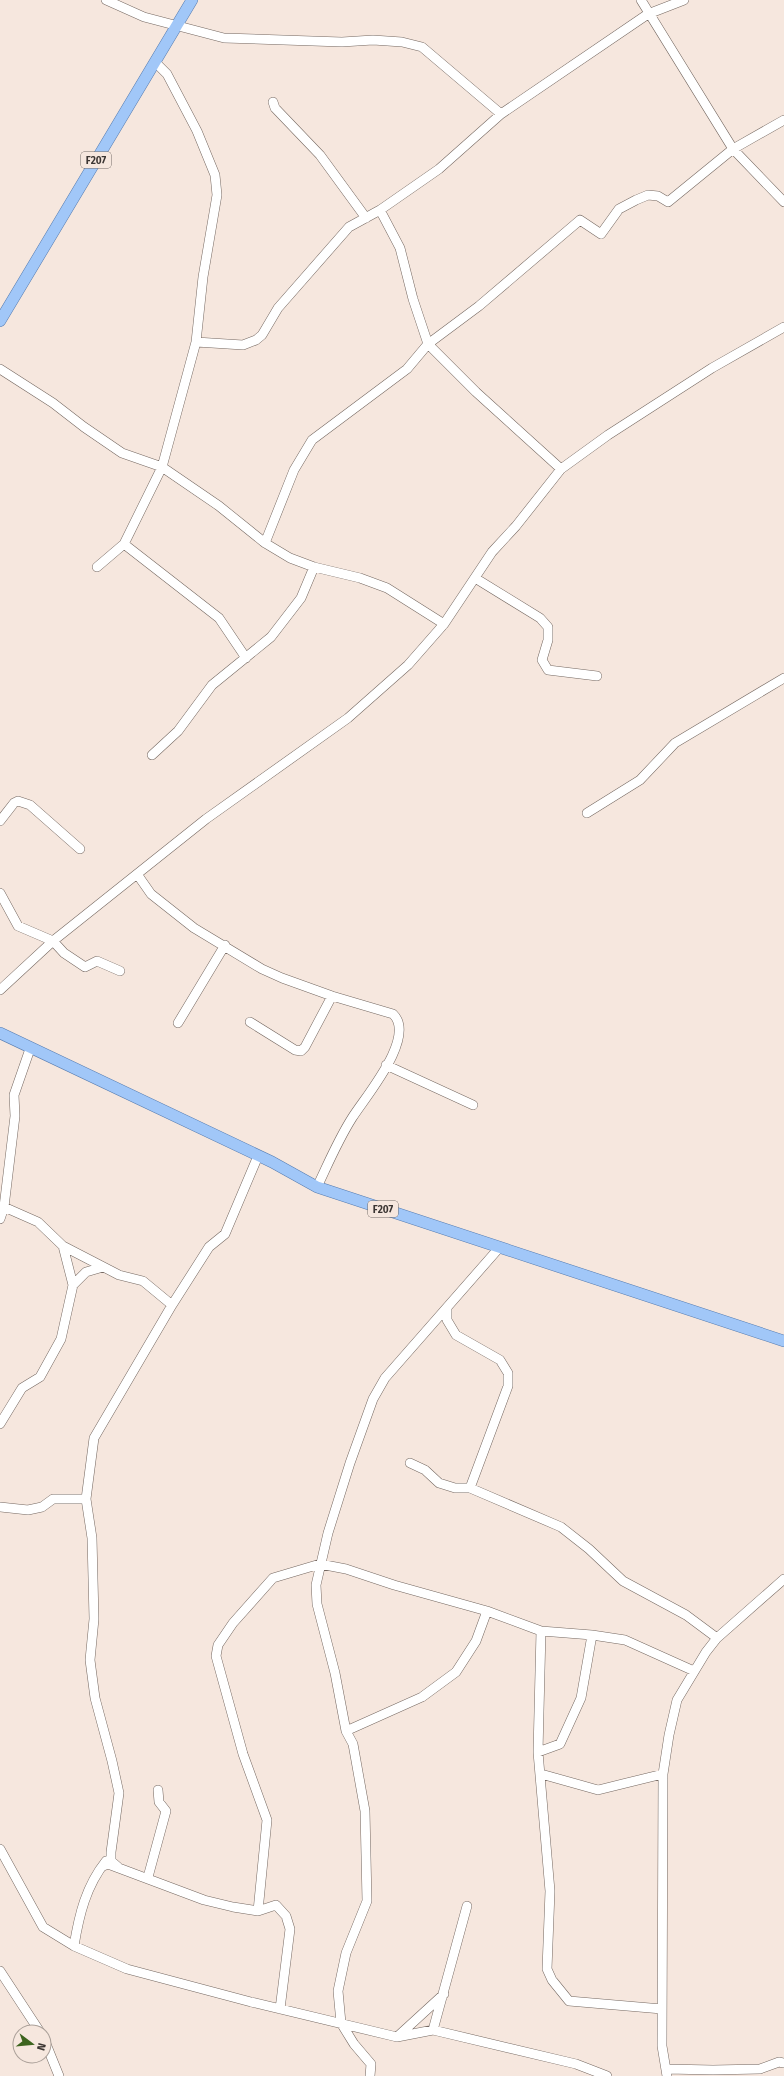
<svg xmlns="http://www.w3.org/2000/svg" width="784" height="2076" font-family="'Fira Sans',sans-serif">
<rect width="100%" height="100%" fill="#f6e7de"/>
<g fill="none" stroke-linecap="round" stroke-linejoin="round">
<defs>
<path id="minor" d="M106 0 144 17 224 38 342 42 373 40 402 42 422 47 501 114
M641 0 733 149 784 202
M273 102 275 108 320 155 366 218
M380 210 400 248 413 299 428 344 476 392 561 469
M196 342 243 345 256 340 262 335 278 308 349 227 380 210 439 169 501 114 648 14 684 0
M0 369 53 403 84 427 122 453 162 467 219 506 265 543 290 558 314 567 360 578 387 588 444 624
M265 543 294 470 312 440 407 369 428 344 479 306 580 220 601 234 619 209 636 200 648 195 658 196 668 202 733 149 784 120
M124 544 219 618 246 658
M97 567 124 544 162 467 196 342 203 277 217 195 215 175 197 131 167 74 155 62
M475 578 540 618 548 627V640L542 660 548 670 597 676
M152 755 178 731 212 685 271 637 301 598 314 567
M587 813 640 780 675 743 784 678
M0 821 14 803 18 801 30 805 80 849
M137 874 151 894 194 928 262 969 282 978 332 996 393 1014C417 1037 365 1097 352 1118 338 1140 328 1164 317 1187
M0 893 18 926 53 941 64 953 85 967 97 961 120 971
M0 990 53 941 206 819 348 718 408 665 444 624 492 552 516 526 561 469 608 435 712 368 784 327
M250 1022 295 1050 301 1051 305 1047 332 996
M178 1023 225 945
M386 1065 473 1105
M4 1207 38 1222 63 1246 119 1275 143 1281 172 1305
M0 1219 4 1207 15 1116 14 1095 30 1049
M73 1285 86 1272 103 1267
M447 1309V1320L456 1335 500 1360 508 1373V1386L470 1488
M0 1424 22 1388 40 1377 61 1339 73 1285 63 1246
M410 1463 425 1470 439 1483 455 1488H470L561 1527 589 1549 623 1581 686 1615 717 1638
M0 1507 28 1510 42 1507 53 1499H86
M541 1631 538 1752 550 1891 547 1969 552 1980 569 2001 662 2009
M346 1731 422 1697 456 1672 476 1641 487 1611
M538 1752 560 1744 581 1698 592 1635
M541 1774 598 1790 663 1774
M0 1849 43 1927 74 1946 127 1969 251 2002 397 2037 433 2030 576 2064 607 2076
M103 1866 108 1864 204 1900 233 1907 258 1911 276 1905 286 1916 290 1929 280 2009
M118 1867 111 1861V1852L119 1793 112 1761 95 1698 90 1660 94 1619 92 1538 86 1499 94 1438 172 1305 209 1247 225 1234 258 1156
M148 1877 166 1811 159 1802 158 1790
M258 1911 267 1820 243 1754 216 1656 218 1645 233 1623 273 1578 320 1564 346 1569 394 1585 487 1611 541 1631 592 1635 625 1640 694 1671
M74 1946C79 1915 86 1886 106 1861
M0 1971 40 2032
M433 2030 467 1906
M397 2037 444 1994
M44 2039 59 2076
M667 2069 713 2070 760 2069 779 2062 784 2063
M370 2076 371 2064 354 2044 341 2023 338 1991 346 1953 367 1901 365 1811 353 1744 346 1731 335 1673 317 1604 316 1585 328 1533 350 1463 373 1399 385 1378 499 1248
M667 2076 662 2046 663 1774 669 1735 677 1700 706 1652 717 1638 784 1579"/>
<path id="major" d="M0 321 192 0
M0 1033 272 1162 317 1187 784 1341"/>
</defs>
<use href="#minor" stroke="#756861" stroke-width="10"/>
<use href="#major" stroke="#557baf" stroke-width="12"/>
<use href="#minor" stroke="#fff" stroke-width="9"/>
<use href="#major" stroke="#a1c7f8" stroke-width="11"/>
</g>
<g text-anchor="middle" stroke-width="3" stroke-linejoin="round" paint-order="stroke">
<g fill="#f6e7de" stroke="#736a66" stroke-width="1">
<rect x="81" y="152" width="30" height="16" rx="3"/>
<rect x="368" y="1201" width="30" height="16" rx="3"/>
</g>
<g font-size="10" font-weight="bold" fill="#3b3532">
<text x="96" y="164">F207</text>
<text x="383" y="1213">F207</text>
</g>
</g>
<g transform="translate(32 2044) rotate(106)"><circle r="19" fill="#f6e7de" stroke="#aba099"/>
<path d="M0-3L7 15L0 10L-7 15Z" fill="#3d641e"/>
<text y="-6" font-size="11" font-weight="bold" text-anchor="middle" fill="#3b3532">N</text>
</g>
</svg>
